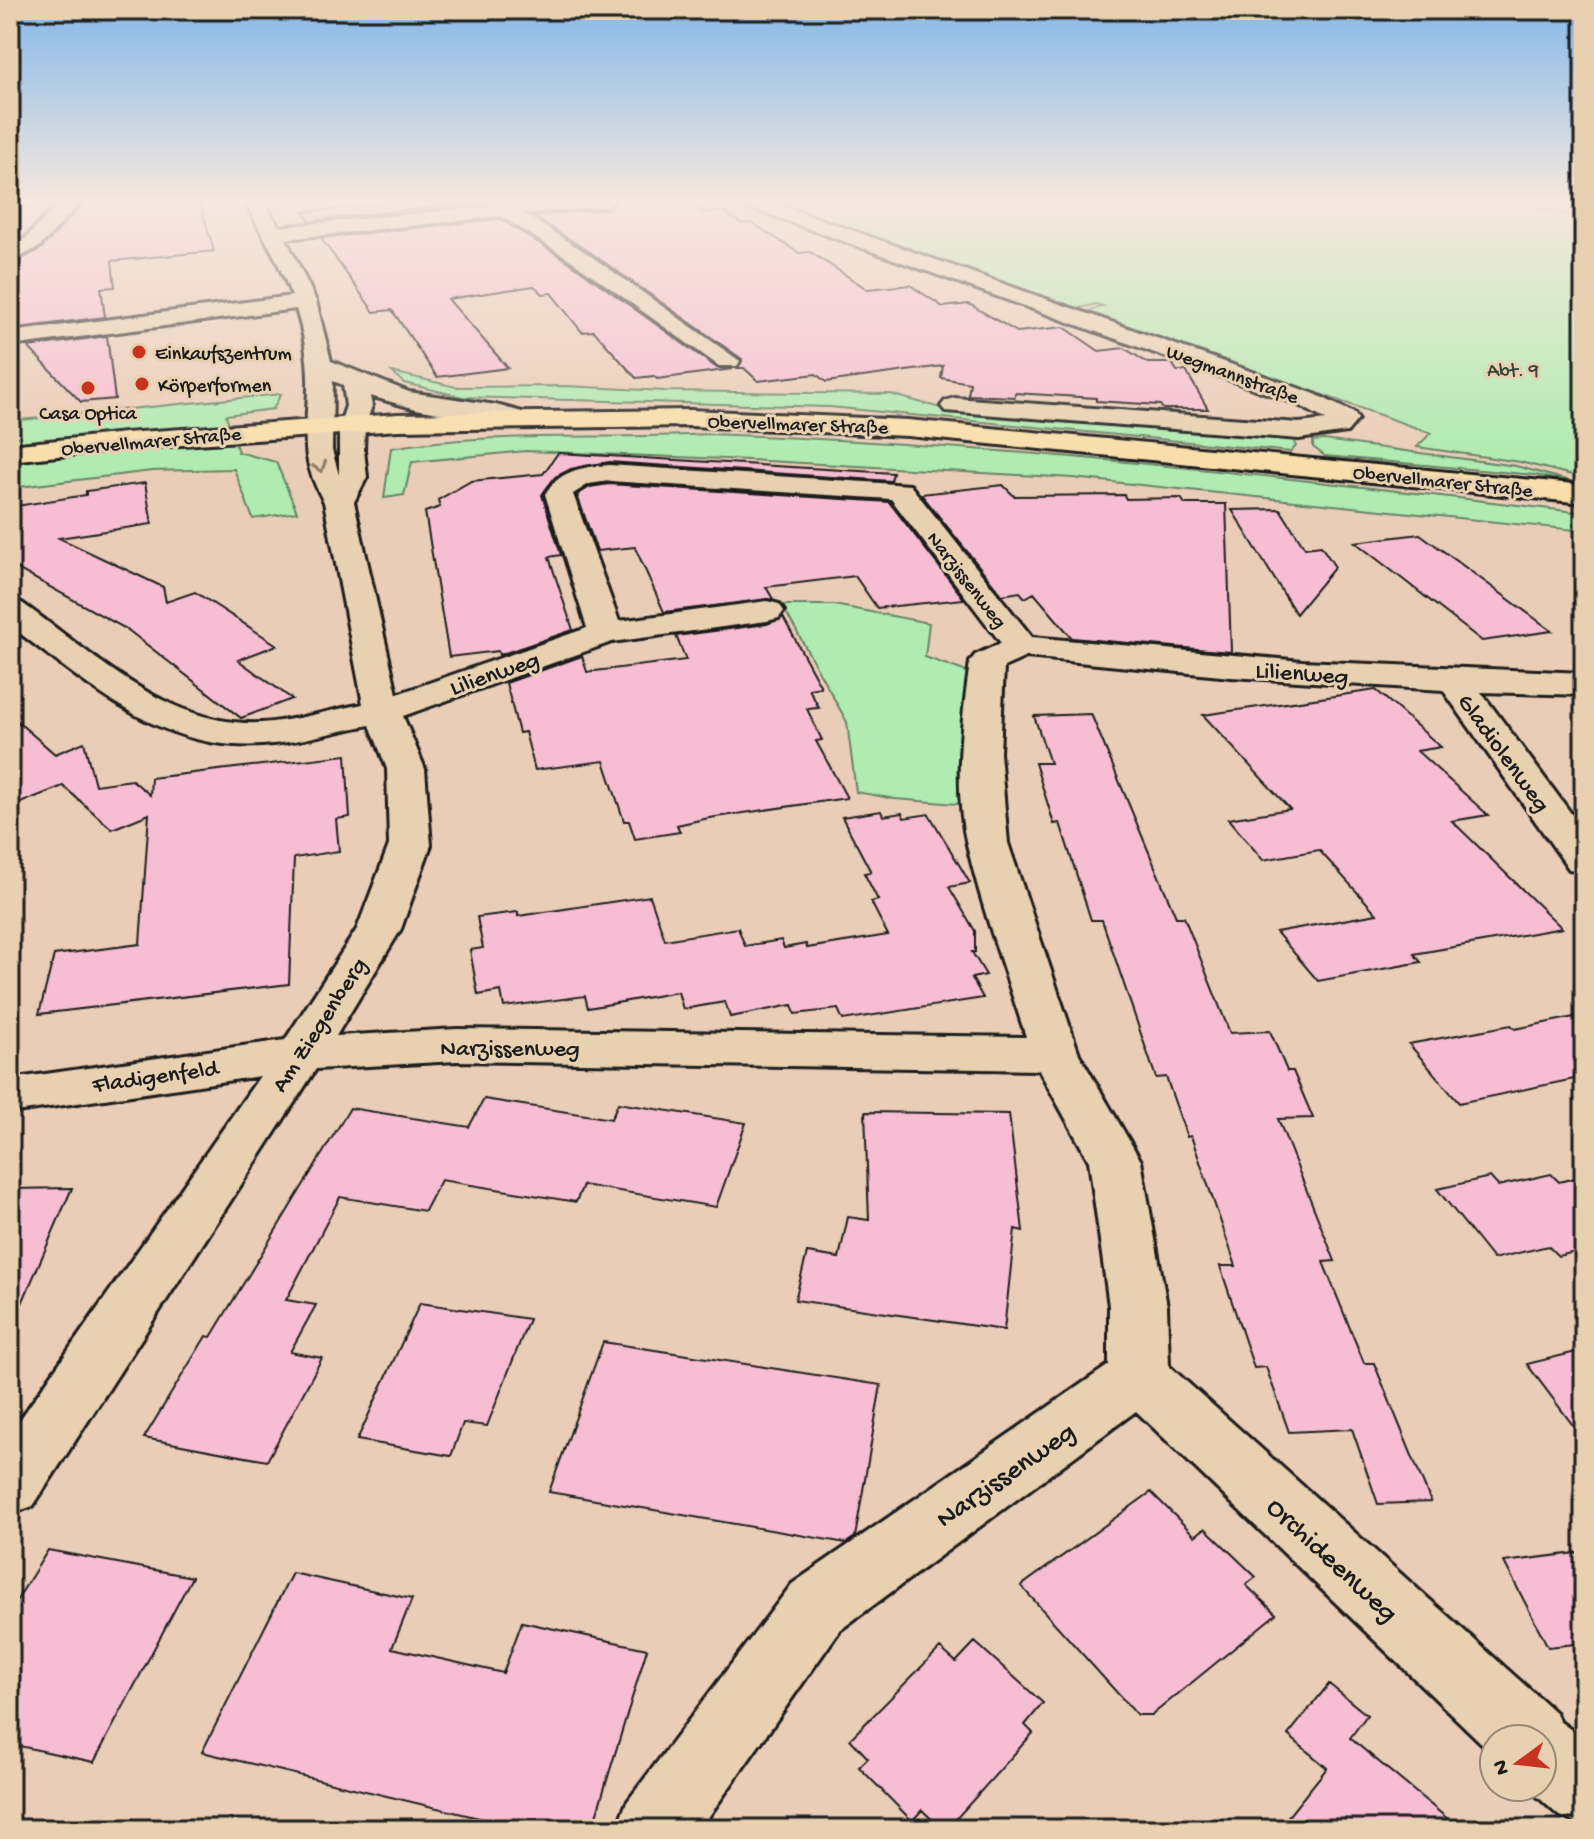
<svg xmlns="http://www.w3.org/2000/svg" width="1594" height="1839" font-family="'Gochi Hand',sans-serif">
<rect width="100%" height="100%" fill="#eacdb7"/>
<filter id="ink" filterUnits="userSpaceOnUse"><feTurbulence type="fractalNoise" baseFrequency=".0125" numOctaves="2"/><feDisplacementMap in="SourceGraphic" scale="16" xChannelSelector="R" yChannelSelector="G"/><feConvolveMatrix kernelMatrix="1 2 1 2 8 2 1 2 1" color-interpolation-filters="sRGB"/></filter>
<g filter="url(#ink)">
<path fill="#b0ebb1" stroke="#668466" stroke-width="2" d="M1508 200 1584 219V478L1520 462 1417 447 1431 433 1086 312 1103 306 1096 304 1076 309 764 201Z
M392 372 456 387 566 386 665 391 890 394 944 409 1291 435 1296 446 1291 452 830 407 463 397 404 383Z
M281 394 273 409 226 415 238 452 276 462 297 512 253 519 234 469 152 471 10 488V421Z
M709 434C1002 444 1294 478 1584 513V531L1073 478 750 460 526 451 412 462 404 495 384 498 391 448C496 431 603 440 709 434Z
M1324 440 1516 466 1584 485 1535 475 1325 456 1313 447V441Z
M782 605H834L929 623 925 657 967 672 971 699 969 805 895 799 856 792 847 722Z"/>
<path fill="#f7bed3" stroke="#1c1c1c" stroke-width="2" d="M132 200H199L214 251 112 261 115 287 101 288 105 317 11 329 10 265 41 249 84 203Z
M420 200H492L310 221 304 212Z
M619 200H686L703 213 723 211 742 224 752 223 799 253 810 252 867 289 910 285 943 307 969 304 1017 332 1064 327 1099 351 1124 348 1148 363H1172L1177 371H1186L1208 409H1163L1160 405 1096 401V398L1015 393V397L968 395 970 383 941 378 943 366 826 382 816 374 758 381 744 368H738L742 359 587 250 533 216 607 209Z
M54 205 23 237 10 244V208Z
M500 219 569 262 717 368 733 369 657 379 654 376 636 378 594 331 582 332 551 293 543 294 534 286 448 299 508 368 437 377 392 310 374 312 321 238Z
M107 336 115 399 81 402 28 347Z
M558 453 893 473 891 481 609 462 571 469 555 477 542 495 561 555 549 557 573 630 499 655 498 651 449 657 425 512 440 507 438 500 471 481 543 474Z
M145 483 152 524 59 538 163 587 166 602 195 592 277 645 238 660 292 699 241 718 128 630 10 565V507L86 495V491Z
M609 484 889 502 964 599 877 608 855 576 766 587 773 599 664 612 635 547 597 551 577 495 590 487Z
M1003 485 1014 496 1124 495 1126 499 1181 498 1185 504H1226L1231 652 1072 638 1034 593 1025 598 1020 592 1002 595 921 494Z
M1280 509 1305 548 1321 546 1335 567 1296 614 1232 510Z
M1420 534 1552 631 1482 641 1355 542Z
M783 617 821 687 809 689 819 708 807 709 822 740 816 741 847 798 709 818 677 825 680 832 635 839 629 821H624L604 761 535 770 525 732 519 733 506 683 582 656 587 672 686 660 676 636 767 624Z
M1376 690 1441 747 1417 751 1488 815 1452 821 1562 928 1414 954 1421 962 1318 981 1276 932 1377 914 1319 850 1263 860 1228 819 1290 809 1203 715Z
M1091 714 1176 917H1184L1230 1033 1270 1031 1287 1071H1293L1313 1118 1278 1119 1335 1261 1323 1262 1364 1363H1374L1431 1502 1378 1504 1352 1429 1289 1432 1266 1367 1254 1368 1220 1266H1236L1191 1136 1187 1137 1166 1077 1156 1078 1102 920H1091L1060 823 1054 824 1035 763H1050L1034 716Z
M10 715 55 754 84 742 95 785 132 780 150 795 151 778 346 755 350 817 336 819 339 851 294 858 289 984 39 1014 54 955 140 944 149 814 112 829 63 786 10 807Z
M881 811 883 816 902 813 904 818 929 814 970 883 949 887 975 931V952H972L986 975 972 978 983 998 843 1020 838 1009 795 1014 792 1005 730 1017 725 1002 683 1009 678 992 588 1008 585 996 504 1007 501 991 478 995 470 950 483 948 477 917 518 912V916L650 896 665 940 738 928 745 946 781 940 784 948 806 944 807 948 888 935 871 902 878 900 864 873 871 872 842 817Z
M1584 1015V1077L1459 1103 1409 1044 1511 1025 1515 1029Z
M484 1099 611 1119 618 1103 746 1123 716 1207 583 1185 576 1202 441 1180 425 1211 340 1197 286 1300 316 1305 290 1352 322 1358 267 1461 144 1438 206 1336 211 1337 350 1108 469 1127Z
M865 1112 1009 1114 1023 1231 1015 1229 1004 1330 795 1300 807 1253 839 1258 848 1217 869 1220Z
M1551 1174 1559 1182 1584 1176V1250L1558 1256 1548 1246 1493 1259 1437 1189 1490 1177 1498 1186Z
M72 1188 10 1331V1189Z
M420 1303 529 1319 487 1426 463 1423 451 1456 357 1440Z
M603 1342 881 1385 855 1537 846 1543 549 1492Z
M1584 1350V1440L1527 1364Z
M1151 1492 1195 1536 1205 1528 1256 1577 1246 1585 1276 1614 1152 1715H1137L1021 1586Z
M48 1550 192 1577 94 1762 10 1744V1611Z
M1584 1552V1643L1548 1647 1504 1562Z
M292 1573 412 1599 392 1648 503 1673 522 1622 647 1649 592 1829H525L202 1752Z
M975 1642 1043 1703 1025 1725 1033 1733 947 1829H942L922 1810 912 1821 859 1767 868 1758 850 1739 940 1648 956 1662Z
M1329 1684 1367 1715 1350 1738 1460 1829H1278L1327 1768 1288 1735Z"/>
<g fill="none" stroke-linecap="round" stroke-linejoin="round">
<defs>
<path id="minor" d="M63 200H83L39 247 10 262V247L25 239Z
M244 200H263L279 227 489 206 498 200 508 204 547 200H616L607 206 524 214 585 252 740 361 737 366H719L571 260 501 216 286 239 316 301 331 361 409 392 496 405 526 413 530 419 526 425 517 427 416 409 370 396 372 406 365 426 364 450 367 477 354 502 397 694 587 628 545 494C560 470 582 467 609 465L910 485 1032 637 1302 661 1584 673V695L1481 692 1584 831V873L1569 869 1443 690 1231 677 1026 657 1004 667 1000 753 1008 843 1079 1054 1141 1161 1167 1306 1169 1366 1556 1713 1559 1721 1584 1739V1826L1558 1815 1527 1787H1542V1739H1494V1755L1136 1411 840 1630 700 1829H616L627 1802 792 1584 1109 1365V1306L1089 1161 1039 1070 457 1061 316 1069 33 1506 10 1514V1434L260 1076 10 1113V1079L285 1040 357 929 389 845 387 769 370 725C335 731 298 743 262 745 158 752 88 683 10 626V600L22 603C94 654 167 727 261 723 295 721 330 710 363 704L324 502C298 455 307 438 308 388 309 361 304 334 296 309L10 346V332L292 296 276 259ZM333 381 343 385 346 406 339 426V475L332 450ZM609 481 891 499 1001 643 975 655 970 662C962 720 953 787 967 845 982 909 1006 974 1026 1037L457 1029 336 1036 401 929 431 845 425 769 403 716 612 642 767 621 779 618 784 611 779 604 767 601 619 621 573 494 589 484Z
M738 200H766L1315 394 1354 413 1358 419 1347 432 1299 439 945 411 941 406 945 401 954 398 1299 423 1326 420 1297 404 740 204Z"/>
<path id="major" d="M690 410 908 420 1584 485V503L908 436 690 426 398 430 125 449 10 461V445L125 433 398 414Z"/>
</defs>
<use href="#minor" stroke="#1c1c1c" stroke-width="6"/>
<use href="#major" stroke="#1c1c1c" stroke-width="6"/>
<use href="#minor" fill="#e7d1b0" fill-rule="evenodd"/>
<use href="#major" fill="#f9deab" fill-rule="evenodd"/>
</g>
<defs><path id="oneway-chevron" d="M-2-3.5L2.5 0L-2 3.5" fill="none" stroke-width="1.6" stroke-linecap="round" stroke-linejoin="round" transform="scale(2)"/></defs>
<use stroke="#8c806d" href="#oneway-chevron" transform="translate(320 467) rotate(72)"/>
</g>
<linearGradient id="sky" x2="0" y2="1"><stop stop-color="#85b8e9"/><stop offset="0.44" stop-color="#f6e8df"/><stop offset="1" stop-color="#f6e8df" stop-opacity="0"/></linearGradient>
<rect width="1594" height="458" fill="url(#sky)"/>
<g fill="#c8321e" stroke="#e7d1b0" stroke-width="3">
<circle cx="139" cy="352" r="8"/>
<circle cx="142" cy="384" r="8"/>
<circle cx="88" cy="388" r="8"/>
</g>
<g text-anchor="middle" stroke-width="6" stroke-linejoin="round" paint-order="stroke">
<g font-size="20" fill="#1c1c1c" stroke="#e7d1b0" text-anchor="start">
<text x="155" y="359">Einkaufszentrum</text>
<text x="158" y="391">Körperformen</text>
<text x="88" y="419" text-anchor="middle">Casa Optica</text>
</g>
<g font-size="20" fill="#3a453a" stroke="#e7d1b0">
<text x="1513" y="376">Abt. 9</text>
</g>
<g font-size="20" fill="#1c1c1c" stroke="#e7d1b0">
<text transform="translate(1233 373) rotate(20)" y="7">Wegmannstraße</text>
<text transform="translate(798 423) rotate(2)" y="7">Obervellmarer Straße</text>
<text transform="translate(151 440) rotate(-5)" y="7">Obervellmarer Straße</text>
<text transform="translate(1443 480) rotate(6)" y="7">Obervellmarer Straße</text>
<text transform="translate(968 579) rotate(52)" y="7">Narzissenweg</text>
</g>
<g font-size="24" fill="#1c1c1c" stroke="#e7d1b0">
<text transform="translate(494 672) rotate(-19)" y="8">Lilienweg</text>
<text transform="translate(1302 672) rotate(4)" y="8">Lilienweg</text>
<text transform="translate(1505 752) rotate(54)" y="8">Gladiolenweg</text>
<text transform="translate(318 1024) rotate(-57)" y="8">Am Ziegenberg</text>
<text x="510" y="1055">Narzissenweg</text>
<text transform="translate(155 1075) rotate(-8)" y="8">Fladigenfeld</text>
</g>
<g font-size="28" fill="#1c1c1c" stroke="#e7d1b0">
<text transform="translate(1004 1473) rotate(-35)" y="10">Narzissenweg</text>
<text transform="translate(1334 1558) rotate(43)" y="10">Orchideenweg</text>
</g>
</g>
<rect width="1594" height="1839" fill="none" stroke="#e7d1b0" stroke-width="40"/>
<rect x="20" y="20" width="1554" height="1799" fill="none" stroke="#1c1c1c" stroke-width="3" filter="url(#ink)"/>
<g transform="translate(1518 1763) rotate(255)"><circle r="38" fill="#e7d1b0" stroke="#968975" stroke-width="2"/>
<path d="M0-6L14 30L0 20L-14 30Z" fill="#c8321e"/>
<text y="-12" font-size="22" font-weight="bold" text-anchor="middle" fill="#1c1c1c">N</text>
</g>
</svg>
